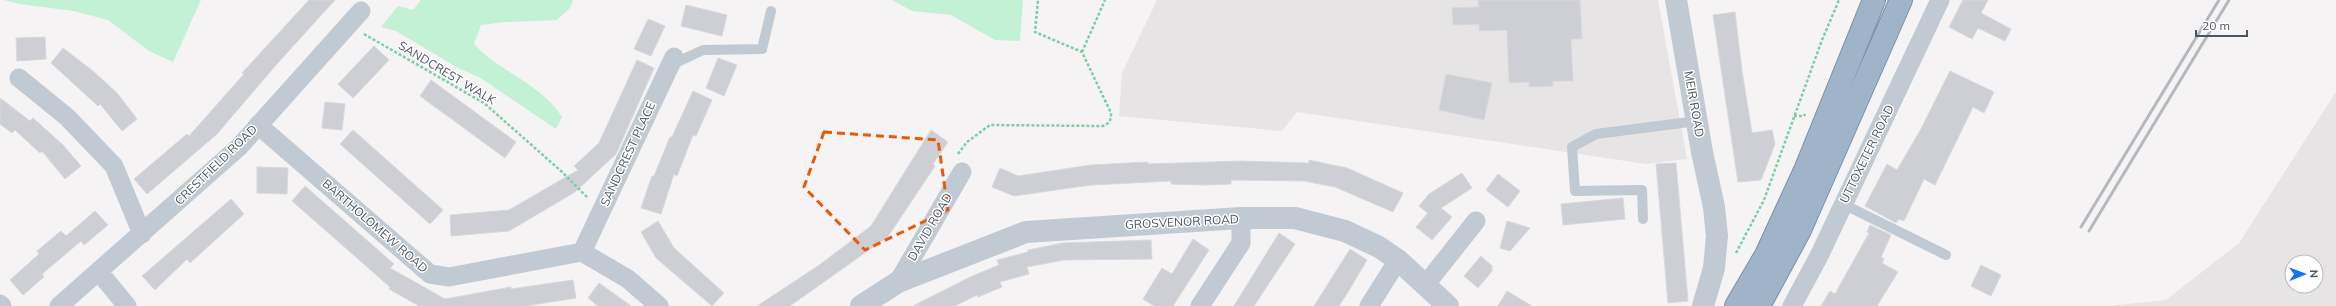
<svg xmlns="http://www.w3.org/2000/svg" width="2336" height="306" font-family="Mulish,sans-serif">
<rect width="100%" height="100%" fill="#f5f3f3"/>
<path fill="#e6e4e5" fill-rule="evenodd" d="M1157 0H1658L1687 159 1646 164 1297 112 1282 131 1119 116 1122 73Z
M2336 92V306H2109L2166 300 2239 243ZM2292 262H2316V286H2292Z"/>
<path fill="#c3f1d5" d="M4 0H201L173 62 149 51 108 20 74 11 20 4Z
M421 0H573L570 8 557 20 506 22 481 25 474 44C499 72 542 84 562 117L556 129 479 77 460 69 396 31 381 27 398 6 413 10Z
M892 0H1023L1020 41 995 40 951 15 912 11Z"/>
<path fill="#cdcfd5" stroke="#d7d9de" d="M309 0H335L276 65 217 134 147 194 134 179 187 134 189 136 244 74 242 73Z
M1478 0H1580L1582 39H1571L1573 81H1553V86L1529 87V82L1509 83 1507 30 1479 31V24L1453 25 1452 8 1479 7Z
M1963 0H1988L1981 13 2011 29 2005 41 1978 28 1972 39 1949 27Z
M686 5 727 15 722 36 681 26Z
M1735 12 1742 71 1752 133 1772 130 1775 144 1761 180 1738 182 1713 15Z
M648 19 665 26 651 56 634 49Z
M45 37 46 59 17 61 16 38Z
M374 46 389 60 353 98 338 84Z
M63 48 93 71 117 93 137 119 122 131 100 104 98 106 51 63Z
M718 58 737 65 724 96 706 88Z
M637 60 654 68 616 154 575 192 509 231 451 236 450 215 509 210 578 170 574 166 599 143Z
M1950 71 1994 92 1984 113 1973 107 1935 185 1924 179 1904 221 1899 219 1896 223 1865 206 1887 164 1897 170 1921 129Z
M1446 74 1492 83 1484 120 1439 110Z
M431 80 516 142 505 158 420 96Z
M693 91 712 100 696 136 693 135 677 176 674 174 661 214 641 208 652 176H654L670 137H672Z
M0 98 30 121 33 118 63 145 81 166 65 179 42 151 40 153 15 130 12 133 0 124Z
M325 102 345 104 342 130 322 128Z
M353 130 443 210 430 224 340 144Z
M931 130 948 142 933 164 935 166 885 241 883 240 790 306H757L818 266 871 226Z
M1309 160 1347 168 1403 193 1393 212 1335 187 1304 181 1231 180V184L1205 185 1171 184V181L1091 185 1014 196 992 187 1000 168 1018 176 1091 165 1148 162V164L1241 161 1309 163Z
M1676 163 1688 301 1668 303 1656 164Z
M257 167 288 168 287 194 257 193Z
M1462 173 1472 188 1441 208 1452 217 1432 240 1416 227 1428 213 1419 206 1429 194Z
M1498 174 1520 191 1508 207 1486 190Z
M305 186 394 264 390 268 445 299 511 287V289L573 280 576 298 526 306H419L389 289 390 287 292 201Z
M1623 198 1625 219 1563 225 1561 204Z
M231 199 244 214 190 263 187 259 155 290 142 276Z
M95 211 108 225 84 245 81 241 42 274 44 277 23 295 10 280 39 254 37 251 61 231 66 236Z
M658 221 674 248 724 293 712 306 656 258 641 232Z
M1507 221 1530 228 1510 251 1500 248Z
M1870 225 1891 235 1881 257 1884 259 1882 263 1898 272 1877 306H1821L1830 291 1835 294 1869 233 1867 232Z
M1279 233 1295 244 1254 306H1234Z
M1193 239 1209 250 1173 306H1154L1143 299 1162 268 1172 274Z
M1151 240 1152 259 1064 260 1027 267 1029 274 1000 282 1002 287 978 297 977 295 955 306H913L970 277 999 265 997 260 1028 252V250L1063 243Z
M1350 249 1367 260 1348 292 1339 306H1314Z
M1481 256 1492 266V271L1478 288 1464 276Z
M1981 265 2001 275 1991 296 1971 286Z
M599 283 631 306H598L588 298Z
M1507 291 1532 306H1498Z"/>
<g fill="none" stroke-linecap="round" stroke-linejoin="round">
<defs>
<path id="trunk" d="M1736 306 1766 255 1806 168 1874 0
M1759 306 1800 230 1901 0"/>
</defs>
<use href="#trunk" stroke="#7690ad" stroke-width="24"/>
<path stroke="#7ad0a6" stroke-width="2.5" stroke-dasharray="3 2" stroke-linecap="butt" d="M364 34 484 103 561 171 588 198
M1082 52 1105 0
M1794 116H1804L1805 114
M958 154 967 142 990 125 1103 126C1110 123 1111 120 1111 113L1082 52 1035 32 1038 0
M1736 253 1764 200 1822 40 1839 0"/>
<path stroke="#c1cad2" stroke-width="10" d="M671 65 703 50 762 49 771 11
M1843 204 1946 255
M1643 219 1642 190 1575 191 1572 147 1596 134 1697 121"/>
<path stroke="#c1cad2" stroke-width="19" d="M19 78 67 117 114 166 142 234
M258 125 430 274 449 277 582 252 628 279 659 306
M582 252 674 57
M99 272 127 306
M898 282 962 172
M1426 284 1476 221
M0 304 2 306
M59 306 239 147 361 11
M1200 306 1241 243V218
M1369 306 1398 260
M1792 306 1819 256 1940 0"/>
<path stroke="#c1cad2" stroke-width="22" d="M1676 0 1702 152 1714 207 1717 236 1714 268 1703 306
M861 306 898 282 1026 232 1241 218H1295L1345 231 1379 247 1398 260 1448 306"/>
<use href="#trunk" stroke="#9fb4c9" stroke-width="22"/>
<path stroke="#b5b8bd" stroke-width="3" d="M2081 227 2219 0
M2089 231 2229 0"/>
</g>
<path fill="none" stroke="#e8590c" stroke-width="3" stroke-dasharray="8 5" stroke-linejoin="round" d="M824 132 938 140 948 210 865 250 804 187Z"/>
<g text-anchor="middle" stroke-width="3" stroke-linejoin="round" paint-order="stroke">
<g font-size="12" fill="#4a5661" stroke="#fff">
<text transform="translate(447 73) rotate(31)" y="4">SANDCREST WALK</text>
<text transform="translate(1694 104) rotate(80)" y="4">MEIR ROAD</text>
<text transform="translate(628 154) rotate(-65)" y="4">SANDCREST PLACE</text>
<text transform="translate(1867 154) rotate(-64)" y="4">UTTOXETER ROAD</text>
<text transform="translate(216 165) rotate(-44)" y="4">CRESTFIELD ROAD</text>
<text transform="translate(1182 222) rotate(-3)" y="4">GROSVENOR ROAD</text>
<text transform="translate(375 226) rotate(41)" y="4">BARTHOLOMEW ROAD</text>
<text transform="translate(930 227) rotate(-60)" y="4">DAVID ROAD</text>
</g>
</g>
<g transform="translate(2304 274) rotate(89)"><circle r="19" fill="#ffffff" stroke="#b7bbc0"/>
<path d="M0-3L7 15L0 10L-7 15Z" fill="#1a73e8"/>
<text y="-6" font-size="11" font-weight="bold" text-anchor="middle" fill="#4a5661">N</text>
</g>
<path d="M2196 30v6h51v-6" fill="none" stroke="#4a5661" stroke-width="2"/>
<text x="2202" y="30" font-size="12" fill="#4a5661" stroke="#ffffff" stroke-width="3" paint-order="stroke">20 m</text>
</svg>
